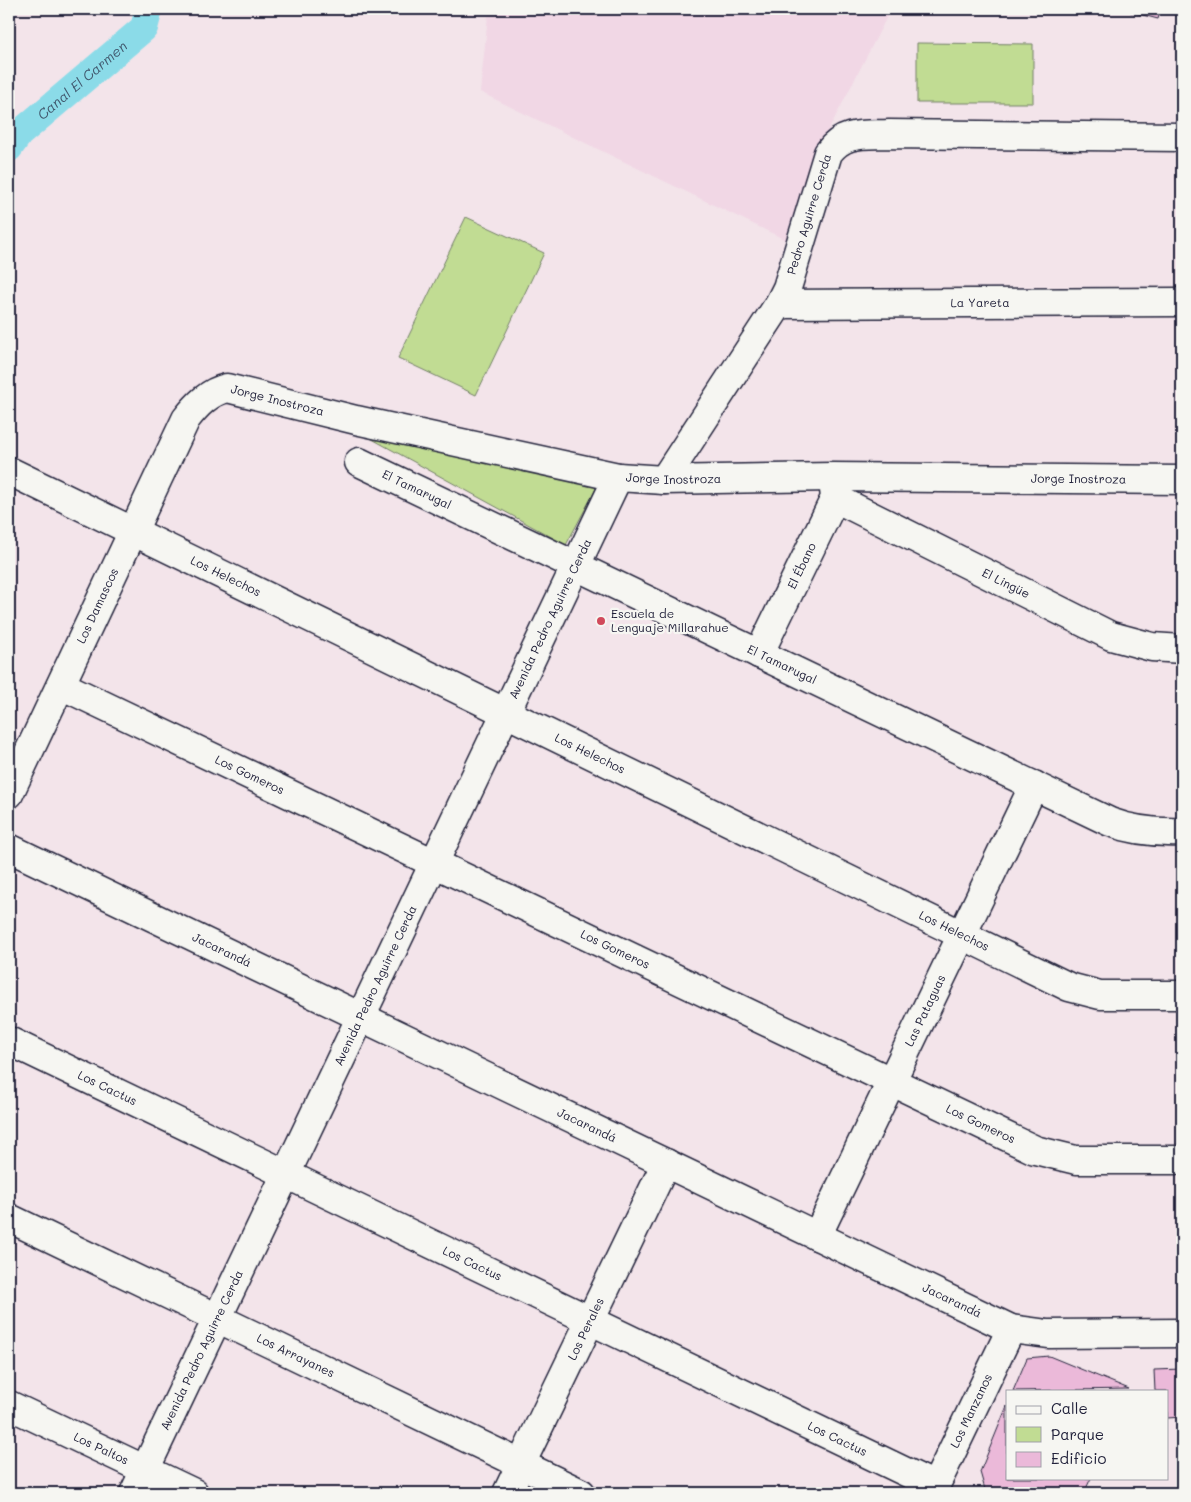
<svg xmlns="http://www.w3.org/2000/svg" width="1191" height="1502" font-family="Mali,sans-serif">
<rect width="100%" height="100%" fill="#f3e4ea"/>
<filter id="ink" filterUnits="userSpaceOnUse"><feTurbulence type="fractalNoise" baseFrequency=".02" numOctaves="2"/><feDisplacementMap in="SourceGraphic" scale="10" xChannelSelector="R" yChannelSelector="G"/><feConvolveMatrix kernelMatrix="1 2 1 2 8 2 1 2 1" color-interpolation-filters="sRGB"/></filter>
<g filter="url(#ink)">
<path fill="#f1d7e5" d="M509 9H891L826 135 790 242 480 92 488 16Z"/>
<path fill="#c1dc93" stroke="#727f67" d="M917 43 1033 44V103H917Z
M466 217 544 253 476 395 398 358Z
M361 433 597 487 566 545Z"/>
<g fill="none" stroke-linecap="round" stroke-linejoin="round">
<path stroke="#8bdbe8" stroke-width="28" id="s1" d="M9 148 19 134 144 28 149 9"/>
</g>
<path fill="#ebb9d9" stroke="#22223b" d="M1120 9H1161L1158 19Z
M1049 1356 1129 1389 1013 1391 1027 1358Z
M1182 1369V1417L1167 1418V1391H1155L1154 1370Z
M1007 1406V1478H1091L1084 1493H986L980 1472Z"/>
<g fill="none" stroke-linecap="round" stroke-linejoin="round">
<defs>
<g id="minor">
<path id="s2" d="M779 304 1182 302"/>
<path id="s3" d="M359 462 1110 822C1134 831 1156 833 1182 832"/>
<path id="s4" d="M9 471 1069 987 1100 995H1182"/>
<path id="s5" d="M664 480 779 304 787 288 828 153C844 131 864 135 889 134L1182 137"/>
<path id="s6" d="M835 498 1111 636 1152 647 1182 649"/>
<path id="s7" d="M759 654 835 498 833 480"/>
<path id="s8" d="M61 685 1035 1150 1076 1160H1182"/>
<path id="s9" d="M9 794 186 419C197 405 209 392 227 388L356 420 618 477"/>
<path id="s10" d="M9 848 1011 1329 1048 1334 1182 1333"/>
<path id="s11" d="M9 1041 935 1486"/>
<path id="s12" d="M9 1218 581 1493"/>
<path id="s13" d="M817 1236 1034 785"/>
<path id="s14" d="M9 1405 194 1493"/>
<path id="s15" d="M507 1493 666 1163"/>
<path id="s16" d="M932 1493 1011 1329"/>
</g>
<g id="tertiary">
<path id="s17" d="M134 1493 618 477 664 480 833 477 1182 480"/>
</g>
</defs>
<use href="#minor" stroke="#22223b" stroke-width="31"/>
<use href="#tertiary" stroke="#22223b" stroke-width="31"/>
<use href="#minor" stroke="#f6f6f2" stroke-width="28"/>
<use href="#tertiary" stroke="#f6f6f2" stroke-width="28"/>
</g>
</g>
<circle fill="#d1495b" stroke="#f6f6f2" stroke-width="2" cx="601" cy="621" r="5"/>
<g text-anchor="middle" stroke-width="4.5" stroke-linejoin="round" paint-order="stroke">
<g font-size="12" fill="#22223b" stroke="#f6f6f2">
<text dy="4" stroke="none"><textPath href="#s5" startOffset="305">Pedro Aguirre Cerda</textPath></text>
<text dy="4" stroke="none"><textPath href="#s2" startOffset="201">La Yareta</textPath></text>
<text dy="4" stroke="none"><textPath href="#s9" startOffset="519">Jorge Inostroza</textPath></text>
<text dy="4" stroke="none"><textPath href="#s17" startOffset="1181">Jorge Inostroza</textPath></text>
<text dy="4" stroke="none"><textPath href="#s17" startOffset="1586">Jorge Inostroza</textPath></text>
<text dy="4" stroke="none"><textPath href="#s3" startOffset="64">El Tamarugal</textPath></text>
<text dy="4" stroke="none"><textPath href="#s7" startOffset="98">El Ébano</textPath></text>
<text dy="4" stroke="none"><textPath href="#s4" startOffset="241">Los Helechos</textPath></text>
<text dy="4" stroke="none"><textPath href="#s6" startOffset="191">El Lingüe</textPath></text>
<text dy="4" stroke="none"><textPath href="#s9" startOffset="208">Los Damascos</textPath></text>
<text dy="4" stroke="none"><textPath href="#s17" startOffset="968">Avenida Pedro Aguirre Cerda</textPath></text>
<text dy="4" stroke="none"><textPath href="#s3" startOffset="469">El Tamarugal</textPath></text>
<text dy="4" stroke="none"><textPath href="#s4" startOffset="646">Los Helechos</textPath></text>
<text dy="4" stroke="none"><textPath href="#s8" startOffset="209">Los Gomeros</textPath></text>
<text dy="4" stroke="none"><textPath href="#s4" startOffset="1051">Los Helechos</textPath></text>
<text dy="4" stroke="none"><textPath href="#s8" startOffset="614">Los Gomeros</textPath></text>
<text dy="4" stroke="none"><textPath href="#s10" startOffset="236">Jacarandá</textPath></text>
<text dy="4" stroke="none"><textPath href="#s17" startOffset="562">Avenida Pedro Aguirre Cerda</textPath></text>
<text dy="4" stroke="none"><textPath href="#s13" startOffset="250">Las Pataguas</textPath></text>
<text dy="4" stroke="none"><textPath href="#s11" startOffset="109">Los Cactus</textPath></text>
<text dy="4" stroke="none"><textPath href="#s8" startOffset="1019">Los Gomeros</textPath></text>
<text dy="4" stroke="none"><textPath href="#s10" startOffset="641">Jacarandá</textPath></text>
<text dy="4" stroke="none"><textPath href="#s11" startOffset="514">Los Cactus</textPath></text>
<text dy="4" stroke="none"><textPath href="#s10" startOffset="1046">Jacarandá</textPath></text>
<text dy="4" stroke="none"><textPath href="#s15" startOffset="182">Los Perales</textPath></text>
<text dy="4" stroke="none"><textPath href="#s17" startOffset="158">Avenida Pedro Aguirre Cerda</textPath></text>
<text dy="4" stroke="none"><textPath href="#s12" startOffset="318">Los Arrayanes</textPath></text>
<text dy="4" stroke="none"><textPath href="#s16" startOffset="91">Los Manzanos</textPath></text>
<text dy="4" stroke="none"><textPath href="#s11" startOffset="919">Los Cactus</textPath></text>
<text dy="4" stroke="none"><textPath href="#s14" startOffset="102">Los Paltos</textPath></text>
</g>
<g font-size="12" fill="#22223b" stroke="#f6f6f2" text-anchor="start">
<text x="611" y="618">Escuela de<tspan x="611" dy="14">Lenguaje Millarahue</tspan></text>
</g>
<g font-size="14" font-style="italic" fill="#425a6f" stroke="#f6f6f2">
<text dy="5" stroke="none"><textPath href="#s1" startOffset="100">Canal El Carmen</textPath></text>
</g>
</g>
<rect width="1191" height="1502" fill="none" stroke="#f6f6f2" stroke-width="30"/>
<rect x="15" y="15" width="1161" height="1472" fill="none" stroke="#22223b" stroke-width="2" filter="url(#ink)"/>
<rect x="1006" y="1390" width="162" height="90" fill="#f6f6f2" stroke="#a1a1a9"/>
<rect x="1016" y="1406" width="25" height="8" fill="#f6f6f2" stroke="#a1a1a9"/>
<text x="1051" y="1414" font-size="15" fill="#22223b">Calle</text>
<rect x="1016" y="1427" width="25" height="15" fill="#c1dc93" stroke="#a1a1a9"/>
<text x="1051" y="1440" font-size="15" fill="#22223b">Parque</text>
<rect x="1016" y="1452" width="25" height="15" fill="#ebb9d9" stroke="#a1a1a9"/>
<text x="1051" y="1464" font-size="15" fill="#22223b">Edificio</text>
</svg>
